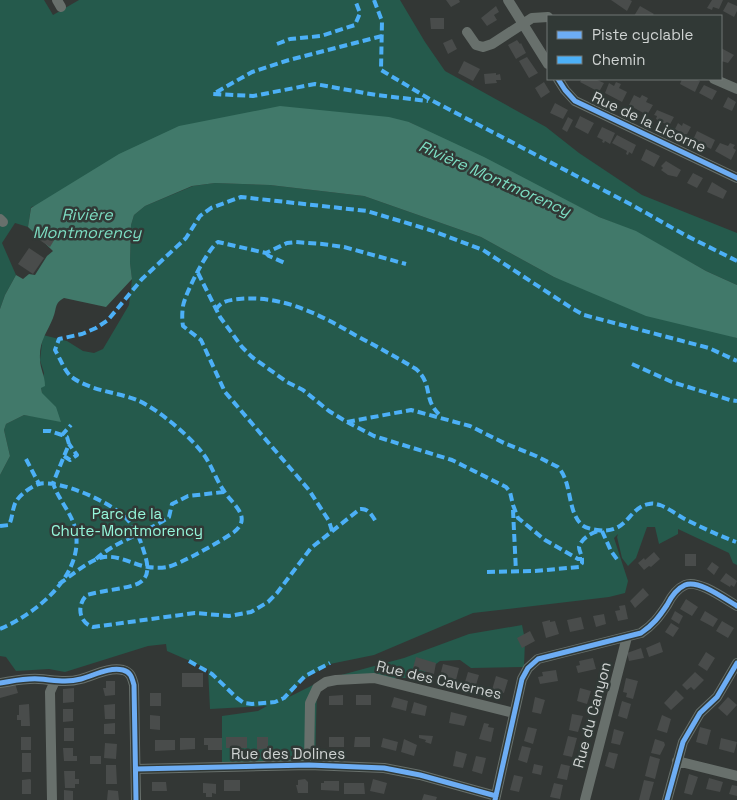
<svg xmlns="http://www.w3.org/2000/svg" width="737" height="800" font-family="'Space Grotesk',sans-serif">
<rect width="100%" height="100%" fill="#333735"/>
<path fill="#255a4c" d="M0 0H44L53 15 79 0H400L425 42 445 71 546 127 579 153 642 195 737 233V285L706 271 636 232 599 217 409 122 31 207 28 227 15 223 2 243 16 275 5 295 0 309Z
M215 183 270 185 364 196 481 237 554 277 737 338V565L733 563 729 553 678 529V534L659 544 655 527H647L636 558 628 566 622 558 617 537 618 534 614 538 628 581 625 593 609 597 473 613 374 655 330 664 301 681 289 697 317 683 315 769 222 771V716L258 711 267 706 210 709 208 669 167 651 166 644 148 646 65 672 49 669 16 671 6 657 0 656V475L10 456 4 430 6 424 24 415 46 418 41 388 44 373 40 360 43 335 67 341 83 351 94 353 103 349 129 305 132 279 130 263 131 225 134 215 145 206 193 186Z
M522 625 525 640 524 667 471 668 460 660 440 661 417 678H330L404 658 469 634Z"/>
<path fill="#41796a" d="M280 106 389 117 409 122 484 157 599 217 636 231 706 271 737 285V338L646 316 554 277 481 237 364 196 270 185 215 183 192 186 145 206 134 215 131 225 130 263 132 279 106 307 64 298C54 303 57 309 53 318 47 333 39 341 40 359 40 369 45 375 45 386L41 388 42 393 56 407 61 422 24 415 6 424 4 430 10 456 0 475V309L5 295 16 275 23 279 29 274 35 275 47 256 53 251 28 227 31 208 119 154 179 126Z"/>
<path fill="#494c4b" d="M446 0H459L460 2 451 7Z
M611 0H630L632 1 627 11Z
M712 0H723L719 9 713 7 712 10 707 8Z
M728 2 737 6V11L734 17 723 11Z
M496 6 499 12 494 15 497 20 487 26 481 18Z
M640 6 654 14 652 16H634Z
M430 18H444V29H431Z
M452 39 457 49 448 54 443 43Z
M517 40 520 44 521 43 526 53 516 59 508 45Z
M721 48 734 55 728 63 721 61Z
M527 57 538 73 529 78 519 61Z
M464 61 480 69 473 81 458 73Z
M496 73V75L500 74 501 80H496L497 83 485 84 484 74Z
M582 79H595L604 83 599 92 580 82Z
M682 79H695L700 81 695 92 680 84Z
M544 82 550 92 541 98 535 88Z
M616 82 621 84 619 88 627 92 622 102 605 93 609 83 614 86Z
M704 85 717 91 712 100 699 93Z
M634 95 640 98 642 95 648 98 646 102 653 105 647 115 629 105Z
M728 97 736 102 732 111 723 107Z
M555 103 568 110 563 119 550 113Z
M657 110 674 117 669 126 656 119 657 116 654 115Z
M580 116 594 123 588 134 575 127Z
M568 117 573 120 567 132 562 129Z
M678 123 682 126 683 123 691 127 686 136 675 129Z
M602 127 615 133 610 144 605 141 604 143 602 142 603 140 597 137Z
M697 131 715 140 711 149 693 140Z
M617 135 636 145 632 154 629 152 628 155 626 154 627 151 612 143Z
M720 143 728 146 730 143 735 145 733 148 736 150 731 160 715 151Z
M646 149 660 156 654 167 641 160Z
M666 161 681 170 677 177 668 175 661 170 663 168 661 166Z
M693 173 703 178 697 188 687 183Z
M712 182 727 191 723 199 707 192Z
M44 229 56 237 50 247 38 239Z
M29 248 44 258 33 274 18 264Z
M654 552 660 559 651 567 649 566 644 570 638 563 644 558 645 560Z
M685 554H696V566H685Z
M712 562 719 567 714 575 707 569Z
M726 573 737 581 734 587 731 585 730 587 720 581Z
M643 588 649 595 635 608 630 601Z
M686 599 698 607 692 616 680 609Z
M625 605 628 619 618 621 615 611 620 610 619 606Z
M675 611 683 616 679 624 671 619Z
M705 611 718 619 713 627 700 620Z
M604 614 606 624 596 627 593 616Z
M581 617 584 629 570 632 567 620Z
M550 620V622L555 621 559 634 546 638 542 622Z
M722 621 734 628 728 638 716 631Z
M671 623 679 628 673 637 665 632Z
M530 631 535 641 522 648 517 638Z
M660 642 663 652 649 657 646 648Z
M641 648 644 658 629 661 627 653Z
M706 652 715 658 707 671 698 665Z
M416 657 436 663 434 674 413 668Z
M593 658 596 669 578 673 576 666 580 665 579 661Z
M443 664 459 668 456 680 440 676Z
M556 670 558 681 540 684 538 677 543 676 542 672Z
M468 672 479 675 476 685 465 682Z
M695 672 704 680 694 690 691 687 687 690 682 685Z
M182 673H203V687H182Z
M496 676 508 680 504 693 492 690Z
M626 678 638 681 633 699 626 697 627 693 623 692Z
M106 681H115V695L105 696 103 688H106Z
M15 683 18 693 0 698V688Z
M74 688V702L63 703V689Z
M580 688 591 691 587 704 577 701Z
M676 690 684 698 671 710 664 703Z
M150 693H161V706H150Z
M343 695V705H329V696Z
M356 695H371V705H356Z
M394 697 408 701 406 711 391 707Z
M535 697 545 700 541 714 532 712Z
M728 697 737 705 727 716 718 708Z
M622 701 631 704 627 719 618 716Z
M414 702 427 706 425 716 411 713Z
M29 704 30 726H21V720H17V715H19V705Z
M115 704V719H105L104 705Z
M63 709H73V721L63 722Z
M451 712 467 716 464 726 449 723Z
M572 714 583 716 578 732 569 730Z
M150 715 160 716V730L150 729Z
M662 715 671 719 667 733 657 730Z
M115 723V734H104V724Z
M484 723 489 724 488 727 494 728 491 742 479 739Z
M528 727 537 729 533 744 524 741Z
M700 727 711 730 707 745 696 742Z
M64 728H74V741H64Z
M614 729 624 732 620 745 611 743Z
M419 735 433 736 431 744 425 742 426 740 419 738Z
M568 736 577 738 572 757 563 755Z
M21 737H31V750H21Z
M226 737H247V748H226Z
M257 737H268V748L257 750Z
M329 737H344V747H329Z
M355 737H370V747H354Z
M180 738H195V749L180 750Z
M204 738H222V750H208V745H204Z
M383 738 398 742 396 751 381 747Z
M721 738 737 742 734 753 719 749Z
M404 739 417 745 414 756 401 752Z
M655 739 664 742 665 745 660 755 651 753Z
M155 740H175V750L155 751Z
M105 743 117 744 116 759 104 758Z
M522 746 531 748 527 763 518 760Z
M63 748H73V756H77V761H64Z
M456 751 467 754 463 768 453 766Z
M609 752 618 754 614 769 605 766Z
M22 753H31V772H22Z
M90 756H101V764H90Z
M476 756 486 758 482 774 472 771Z
M650 756 660 759 655 779 645 776Z
M534 764 543 766 541 775 532 773Z
M561 764 570 766 567 780 557 778Z
M106 765H116L117 784H106Z
M64 771H75V779H79V784H75V788H65Z
M689 774 698 777 692 795 684 793Z
M514 775 523 777 519 792 510 790Z
M709 778 723 782 720 792 706 789Z
M30 779 31 780V794H22V780Z
M305 779 308 782V793H298L296 785H298V780Z
M373 779 387 783 384 794 370 791Z
M224 780H240V791H224Z
M644 780 654 782 649 800H639Z
M324 781H339V791L321 790V783H324Z
M152 782H166L167 791H152Z
M203 783 216 784V794L212 793V797H206V793H203Z
M344 783H364L365 794H344Z
M554 783 563 785 560 799 550 797Z
M732 785 737 786V796L729 794Z
M64 790 73 791V800H64Z
M108 790 118 791 119 800H107Z
M424 794 437 797 436 800H422Z"/>
<g fill="none" stroke-linecap="round" stroke-linejoin="round">
<path stroke="#68706c" stroke-width="10" d="M57 0 61 7
M508 0 548 64
M467 32 476 45 483 47 492 44 532 18 548 17
M558 79 565 90 575 101 737 178
M714 79 737 89
M0 219 3 222
M0 683C13 681 26 678 39 679 54 680 66 683 81 679 95 675 109 667 123 670 131 672 132 678 134 685L136 800
M677 761 737 776
M309 765 310 703 317 688 326 682 336 680 374 678 514 713
M136 769 309 765 384 768 420 775 496 796
M52 800 50 692 55 681
M495 800 522 679 528 668 538 659 641 633C653 625 659 617 667 605 671 597 676 589 685 585 698 579 725 599 737 606
M585 800 627 637
M667 800 683 742 700 713 717 697 737 663"/>
<path stroke="#4cb0f7" stroke-width="4" stroke-dasharray="8 4" stroke-linecap="butt" d="M374 0 382 21 381 70 433 101 632 205 685 235 737 261
M382 36 289 60 252 72 213 94 253 96 315 84 376 95 428 101
M277 44 290 39 321 36 355 25 360 13 355 0
M266 253 269 256 285 263
M198 273 220 317 242 347 252 357 287 382 303 390 329 411 347 422 374 436 452 460 506 487 510 492 513 505 518 518 545 540 578 559H582C582 555 579 551 579 547 581 539 591 533 598 531
M216 310C220 301 230 300 239 299 282 295 319 314 355 335 376 346 396 357 416 369 434 385 422 400 441 416
M632 364 672 382 730 400 737 401
M347 422 411 410 470 426 504 443 536 456 558 467C572 482 567 508 580 523 584 528 591 529 597 530 628 535 628 507 649 504 653 503 656 504 660 505 668 508 676 514 683 518 700 527 718 535 736 542
M43 431H50L62 435
M64 456 70 460 77 455 69 444
M26 459 39 484
M513 510 516 572
M0 526 9 525C13 517 12 507 17 500 21 494 32 486 39 484 60 479 112 503 126 518 137 529 141 542 145 555 148 565 150 577 139 583 131 588 99 591 87 595 76 605 79 623 93 627L195 613 229 616 251 612 268 602 277 593 311 548 360 509C368 508 372 515 376 522
M332 531 329 521 309 490 225 392 201 340 183 326C182 320 182 313 183 306 185 294 208 248 218 242L266 253 287 243 296 242 322 244 344 247 406 264
M602 531 611 551 619 562
M96 559C117 540 146 533 169 517L172 504 188 496 224 492
M487 572 535 571 579 567 582 563V559
M59 584C71 576 90 559 104 557 119 555 134 565 148 567 154 568 162 568 167 567 179 565 223 540 234 532 253 517 232 504 224 491 216 480 212 466 204 455 191 437 158 409 137 400 116 392 92 391 73 378 65 373 60 358 55 350L59 339 82 334 96 328 108 320 142 279 186 238 200 216 211 208 241 197 367 211 430 230 483 250 573 309 584 315 709 348 737 361
M0 629C37 613 86 574 75 528 71 512 58 499 53 483L69 444 67 437 62 435 71 425
M189 661 212 674 237 698 244 703 252 704 275 702 284 698 305 676 330 663"/>
<defs>
<path id="cycleway" d="M558 79 565 90 575 101 737 178
M0 683C13 681 26 678 39 679 54 680 66 683 81 679 95 675 109 667 123 670 131 672 132 678 134 685L136 800
M136 769 309 765 384 768 420 775 496 796
M495 800 522 679 528 668 538 659 641 633C653 625 659 617 667 605 671 597 676 589 685 585 698 579 725 599 737 606
M667 800 683 742 700 713 717 697 737 663"/>
</defs>
<use href="#cycleway" stroke="#313936" stroke-width="8"/>
<use href="#cycleway" stroke="#6dadf4" stroke-width="5"/>
</g>
<g text-anchor="middle" stroke-width="5" stroke-linejoin="round" paint-order="stroke">
<g font-size="15" fill="#cfd3d2" stroke="#313936">
<text transform="translate(649 122) rotate(25)" y="5">Rue de la Licorne</text>
<text transform="translate(439 680) rotate(13)" y="5">Rue des Cavernes</text>
<text transform="translate(592 715) rotate(-75)" y="5">Rue du Canyon</text>
<text x="288" y="759">Rue des Dolines</text>
</g>
<g font-size="15" fill="#96f7db" stroke="#313936">
<text x="127" y="519">Parc de la<tspan x="127" dy="17">Chute-Montmorency</tspan></text>
</g>
<g font-size="16" font-style="italic" fill="#7cddc2" stroke="#313936">
<text transform="translate(495 178) rotate(24)" y="6">Rivière Montmorency</text>
<text x="87" y="220">Rivière<tspan x="87" dy="18">Montmorency</tspan></text>
</g>
</g>
<rect x="547" y="15" width="175" height="65" fill="#313936" stroke="#707774"/>
<rect x="557" y="31" width="25" height="8" fill="#6dadf4" stroke="#707774"/>
<text x="592" y="40" font-size="15" fill="#cfd3d2">Piste cyclable</text>
<rect x="557" y="56" width="25" height="8" fill="#4cb0f7" stroke="#707774"/>
<text x="592" y="65" font-size="15" fill="#cfd3d2">Chemin</text>
</svg>
